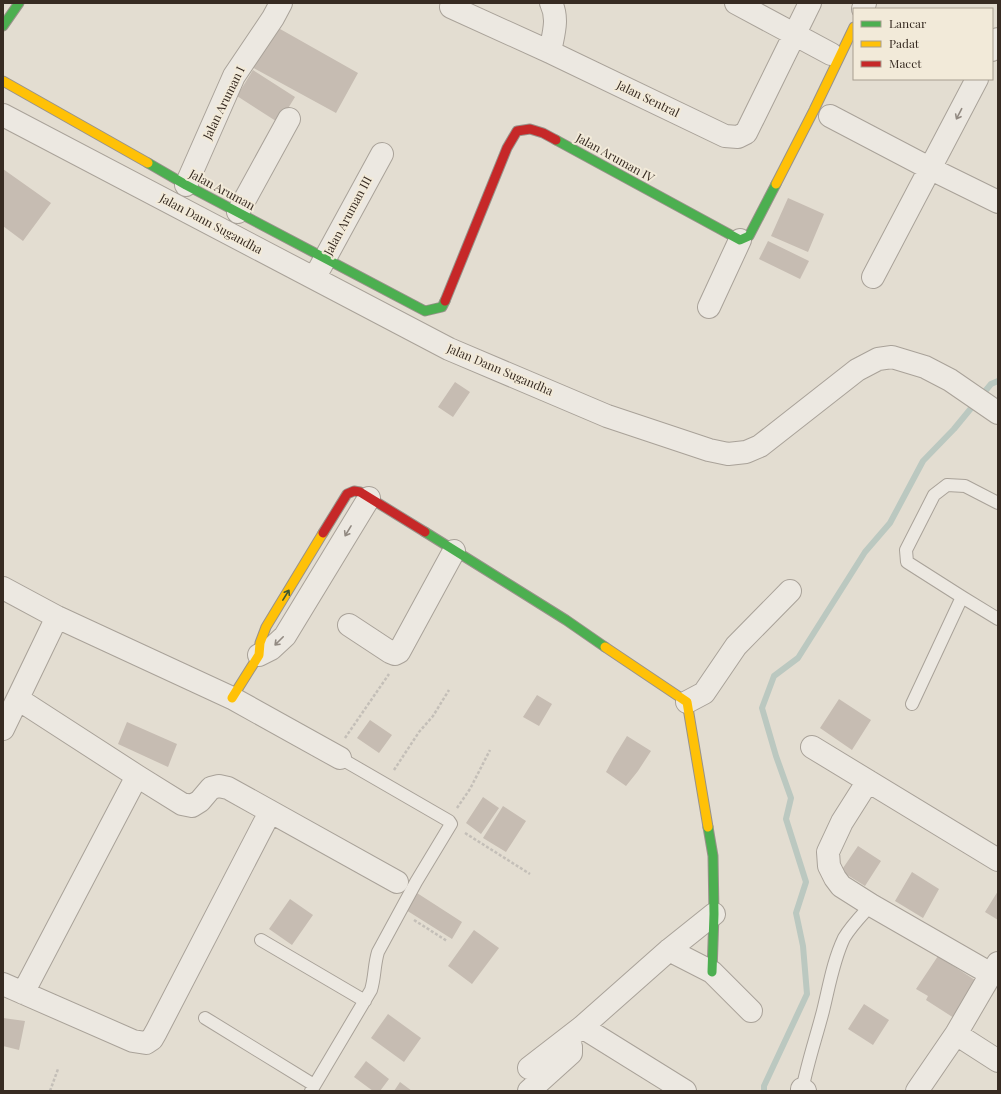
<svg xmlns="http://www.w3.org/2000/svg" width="1001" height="1094" font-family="'Playfair Display',serif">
<rect width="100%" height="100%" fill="#e3ddd1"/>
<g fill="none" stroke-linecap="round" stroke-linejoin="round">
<path stroke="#bbc8c0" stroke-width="6" d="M764 1091V1086L807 994 803 946 796 913 806 882 786 819 791 798 776 756 762 708 774 676 798 658 865 552 890 523 923 461 954 429 991 384 998 381"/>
</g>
<path fill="#c6bcb2" d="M273 25 358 73 336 113 250 66Z
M253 70 295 97 279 123 237 96Z
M3 169 51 203 23 241 3 226Z
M788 198 824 214 808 252 771 236Z
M768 241 809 261 800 279 759 259Z
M455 382 470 392 453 417 438 407Z
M537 695 552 704 539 726 523 717Z
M839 699 871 720 852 750 820 728Z
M370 720 392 735 379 753 357 738Z
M127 722 177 744 168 767 118 744Z
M627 736 651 751 638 771 626 786 606 772 614 757Z
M483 797 499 808 481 834 466 823Z
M503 806 526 821 506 852 483 838Z
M858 846 881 861 865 886 841 871Z
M912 872 939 889 923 918 895 901Z
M998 891V920L985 912Z
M417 893 462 922 452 939 406 910Z
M290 899 313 915 292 945 269 929Z
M474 930 499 948 472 984 448 966Z
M938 956 978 982 954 1018 926 1000 928 996 916 989Z
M864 1004 889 1020 873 1045 848 1029Z
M388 1014 421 1038 404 1062 371 1038Z
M3 1018 25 1021 19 1050 3 1046Z
M366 1061 389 1079 380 1091H373L354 1077Z
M400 1082 412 1091H394Z"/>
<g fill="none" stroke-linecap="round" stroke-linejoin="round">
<defs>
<path id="lane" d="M998 503 965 486 947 485 934 495 906 550 907 562 962 597 998 619
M912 704 962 597
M261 940 365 1001
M205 1018 314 1085
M311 1091 371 990C375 977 374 965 378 952L416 882 451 824 449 821 340 758
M802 1091C807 1064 816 1038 823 1011 829 987 833 961 844 938 851 926 862 915 871 905"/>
<path id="street" d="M736 3 831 54
M451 7 550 52 725 136 738 137 746 133 810 3
M863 9 865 3
M992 50 998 39
M550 52C553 35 559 19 551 3
M3 115 449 349 607 416 709 450 728 454 746 452 760 446 857 370 878 359 892 357 925 367 950 380 998 413
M830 116 931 169 998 202
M186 185 234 76 273 18 281 3
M238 212 289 119
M316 275 382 154
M873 277 977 79
M709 307 740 240
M3 588 57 617 232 698 340 758
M349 625 390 652 395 654 399 652 454 551
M259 655 271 649 285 636 369 498
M18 699 137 776 182 804 192 806 200 801 211 788 219 786 228 788 397 882
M687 702 704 693 736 646 790 591
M3 729 57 617
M812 747 998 860
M868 781 842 822 828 852 829 866 835 878 841 886 871 905 991 974
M669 950 712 972 751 1011
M3 984 133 1041 146 1043 152 1039 156 1032 270 812
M23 993 137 776
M582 1027 685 1091
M956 1034 998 1061
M529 1068 582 1027 669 950 714 914
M802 1089 805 1091
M529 1091 571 1053V1047
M917 1091 956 1034 991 974 998 963"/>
<path id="fast" d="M3 26 19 3
M556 140 740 240 749 236 776 184
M148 163 186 185 425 311 442 307 445 301
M425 532 566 620 605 647
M708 827 713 856 714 914 712 972"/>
<path id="slow" d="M3 81 148 163
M776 184 814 110 854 27
M605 647 687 702 708 827
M232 698 259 655 260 643 266 627 323 533"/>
<path id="jam" d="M445 301 507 148 517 131 530 129 543 133 556 140
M323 533 347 494 354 491 360 492 425 532"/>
</defs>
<use href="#lane" stroke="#a9a299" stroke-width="14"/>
<use href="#street" stroke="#a9a299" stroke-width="24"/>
<use href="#fast" stroke="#98928a" stroke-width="11"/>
<use href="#slow" stroke="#98928a" stroke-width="11"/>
<use href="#jam" stroke="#98928a" stroke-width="11"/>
<path stroke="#c4bfb8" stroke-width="2.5" stroke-dasharray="3 2" stroke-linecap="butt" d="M345 738 389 674
M394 770 419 732 433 716 449 690
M457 808 470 789 490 750
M465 833 530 874
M414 920 447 941
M50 1091 58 1069"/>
<use href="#lane" stroke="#ece8e1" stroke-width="12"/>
<use href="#street" stroke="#ece8e1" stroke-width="22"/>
<use href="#fast" stroke="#4caf50" stroke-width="9"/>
<use href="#slow" stroke="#ffc107" stroke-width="9"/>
<use href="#jam" stroke="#c62828" stroke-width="9"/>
</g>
<defs><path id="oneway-shaft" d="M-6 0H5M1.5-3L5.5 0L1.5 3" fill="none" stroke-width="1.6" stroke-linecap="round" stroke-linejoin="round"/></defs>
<g stroke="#928a82">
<use href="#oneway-shaft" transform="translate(959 114) rotate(117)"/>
<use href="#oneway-shaft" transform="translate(348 531) rotate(121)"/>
<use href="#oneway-shaft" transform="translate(279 641) rotate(135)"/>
</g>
<use stroke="#3e5932" href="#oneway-shaft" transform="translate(286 595) rotate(-58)"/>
<g text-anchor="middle" stroke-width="4" stroke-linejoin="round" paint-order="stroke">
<g font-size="12" fill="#372b22" stroke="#f2ead9">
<text transform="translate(648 99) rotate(26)" y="4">Jalan Sentral</text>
<text transform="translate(224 103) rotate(-64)" y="4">Jalan Aruman I</text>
<text transform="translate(615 158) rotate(29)" y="4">Jalan Aruman IV</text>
<text transform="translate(222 190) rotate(28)" y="4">Jalan Aruman</text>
<text transform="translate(348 216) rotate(-62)" y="4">Jalan Aruman III</text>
<text transform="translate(211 224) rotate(28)" y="4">Jalan Dann Sugandha</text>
<text transform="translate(500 370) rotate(23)" y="4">Jalan Dann Sugandha</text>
</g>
</g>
<rect width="1001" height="1094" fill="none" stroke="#372b22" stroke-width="8"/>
<rect x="853" y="8" width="140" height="72" fill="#f2ead9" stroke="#a79e90"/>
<rect x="861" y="21" width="20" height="6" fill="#4caf50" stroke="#a79e90"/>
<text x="889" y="28" font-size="12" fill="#372b22">Lancar</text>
<rect x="861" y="41" width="20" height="6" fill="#ffc107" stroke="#a79e90"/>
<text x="889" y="48" font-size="12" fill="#372b22">Padat</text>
<rect x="861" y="61" width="20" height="6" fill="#c62828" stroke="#a79e90"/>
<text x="889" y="68" font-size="12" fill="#372b22">Macet</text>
</svg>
